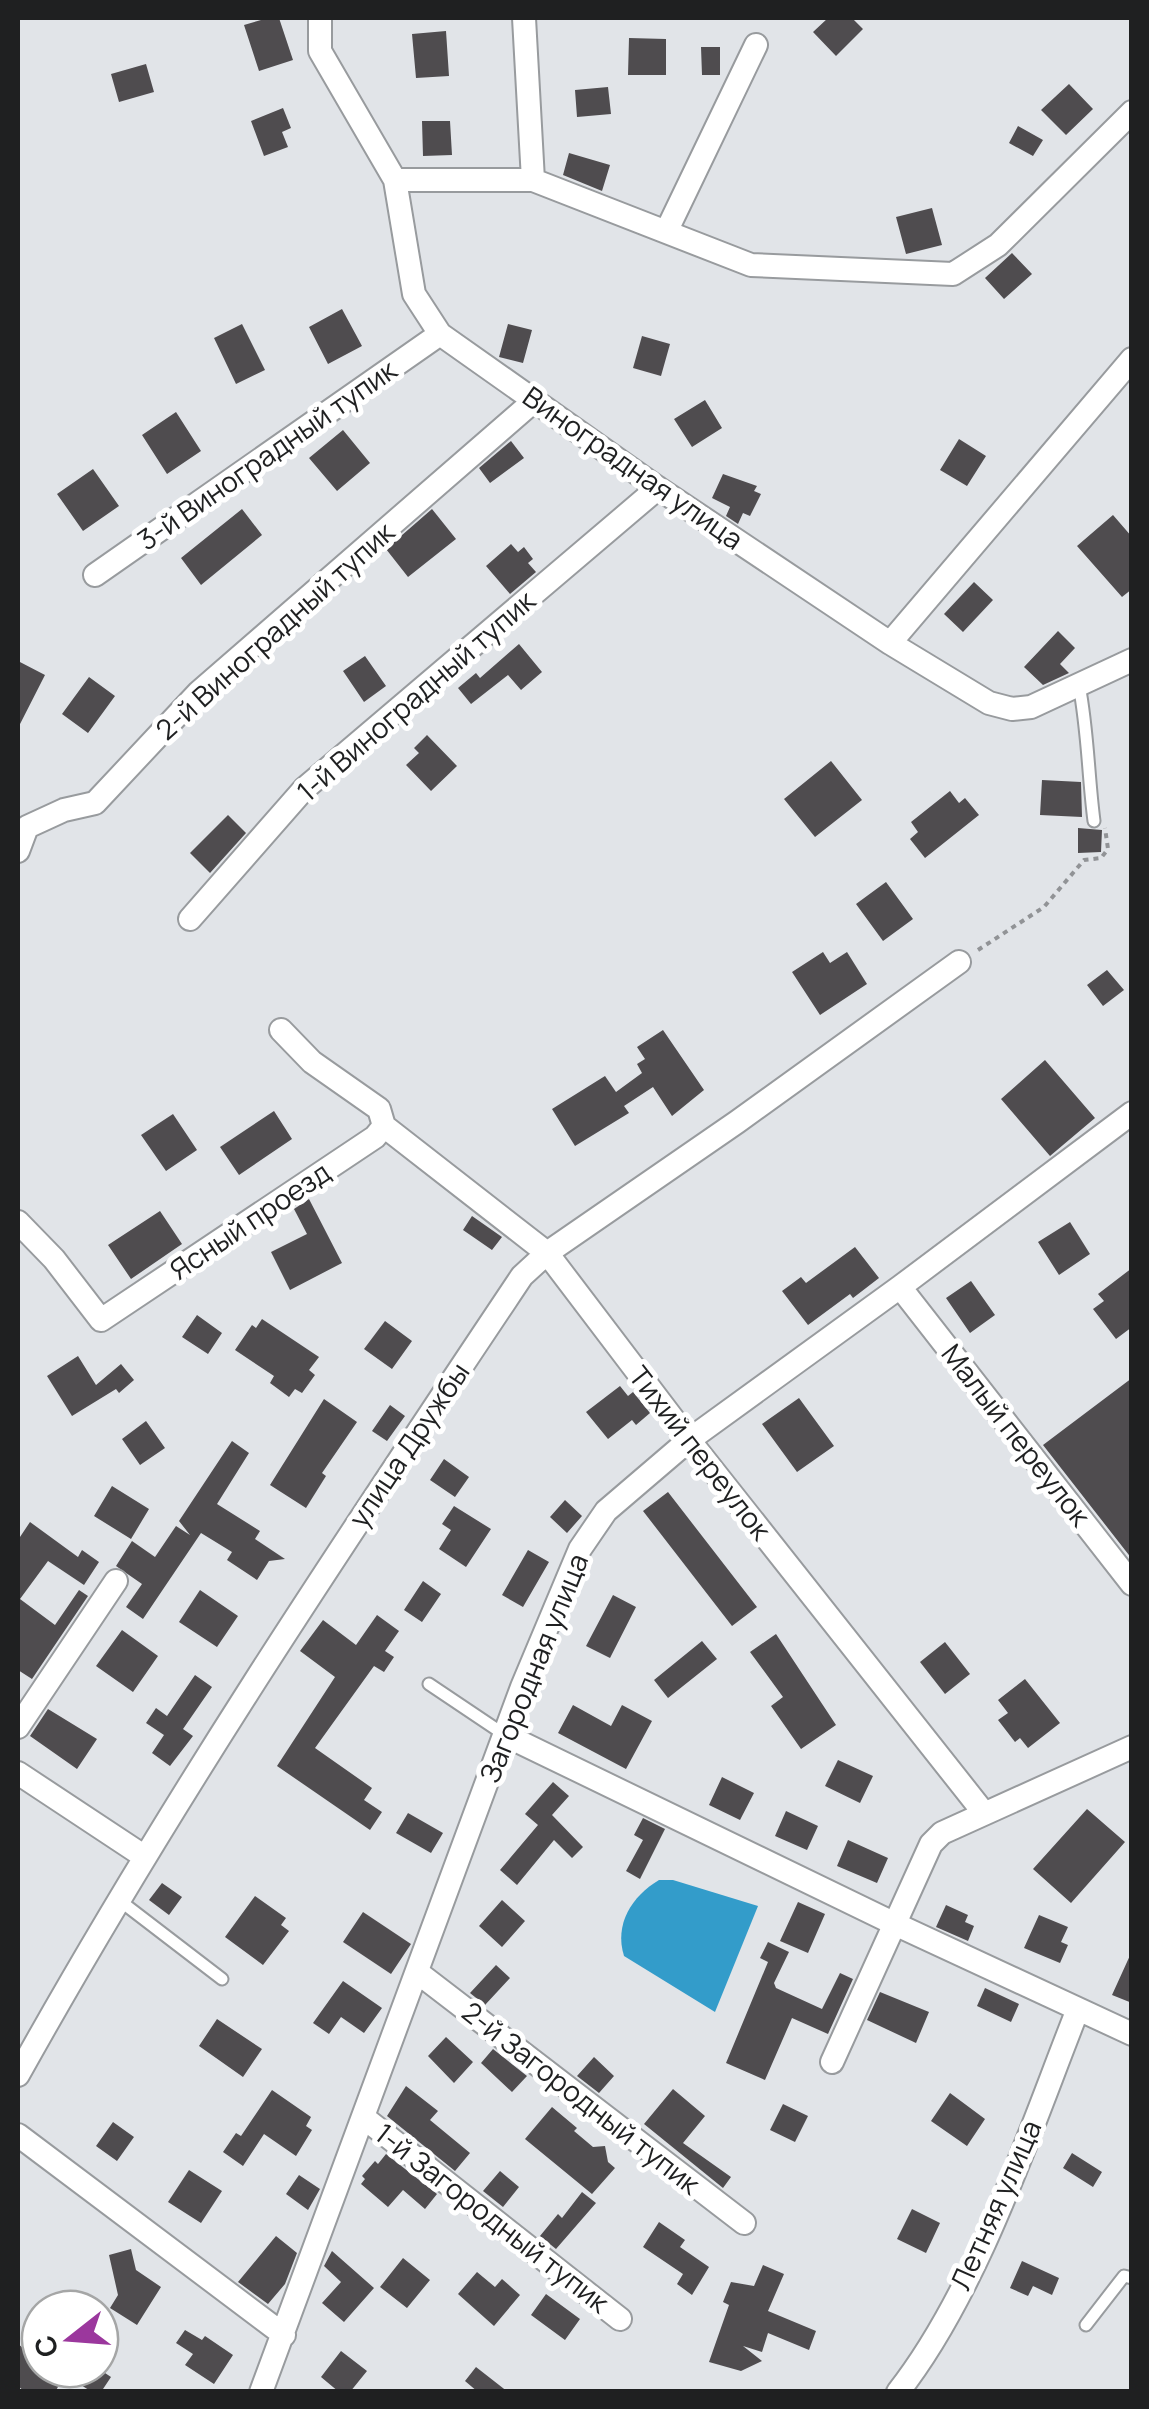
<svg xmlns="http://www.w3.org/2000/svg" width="1149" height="2409" font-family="Manrope,sans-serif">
<rect width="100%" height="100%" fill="#e1e4e8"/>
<path fill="#339cca" d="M659 1880H673L758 1906 715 2012 624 1956C614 1924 632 1896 659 1880Z"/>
<path fill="#4f4c4f" d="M268 18H279L293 60 259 71 244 25Z
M828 18H852L863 29 836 56 813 32Z
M446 31 449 76 416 78 412 34Z
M629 38 666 39V75H628Z
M701 47H720V75H702Z
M146 64 154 92 119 102 111 74Z
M1069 84 1093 109 1066 135 1041 110Z
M608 87 611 114 577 117 575 90Z
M283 108 291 128 282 132 288 147 264 156 251 121Z
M422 121H450L452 155 423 156Z
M1018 126 1043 140 1033 156 1009 143Z
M569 153 610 165 602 191 563 175Z
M932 208 942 245 906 254 896 217Z
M1012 253 1032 274 1004 299 985 278Z
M342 309 362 346 328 364 309 327Z
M242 324 265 370 236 384 214 338Z
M508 324 532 330 523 363 499 357Z
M642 336 670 344 661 376 633 368Z
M705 400 722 428 692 447 674 419Z
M176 412 201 451 167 474 142 435Z
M343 430 370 463 337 491 309 458Z
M959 439 986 456 967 486 940 470Z
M511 441 524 458 490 483 479 468Z
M93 469 119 506 83 531 57 494Z
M723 474 757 486 754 491 761 494 750 516 743 513 738 524 726 516 730 507 712 498Z
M242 509 262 535 201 585 181 558Z
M432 509 456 539 408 577 386 549Z
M1113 515 1132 537V589L1122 597 1077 546Z
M511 544 518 552 524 547 533 559 528 563 536 572 510 594 486 566Z
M974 582 993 600 963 632 944 614Z
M1058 631 1075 648 1060 664 1069 673 1043 685 1024 667Z
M519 644 542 672 521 690 508 675 471 704 458 688 476 673 480 678Z
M365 656 386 686 364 702 343 671Z
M18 661 45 675 18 728Z
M89 677 115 696 88 733 62 714Z
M427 735 457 766 431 791 406 765 419 753 414 748Z
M831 761 862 800 815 837 784 799Z
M1042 780 1081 782 1082 817 1040 815Z
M950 791 959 803 965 798 979 815 925 858 910 839 918 832 911 822Z
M228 815 246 833 210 873 190 853Z
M1078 828 1102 830 1101 852 1078 853Z
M886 882 913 919 883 941 856 904Z
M823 952 830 963 847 952 867 984 820 1015 792 972Z
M1107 970 1124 990 1103 1006 1087 985Z
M663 1030 704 1090 672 1116 653 1087 624 1106 629 1113 575 1146 552 1109 605 1076 616 1092 642 1073 637 1064 645 1059 637 1047Z
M1045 1060 1095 1118 1050 1156 1001 1099Z
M274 1111 292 1139 239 1175 220 1147Z
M173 1114 197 1150 166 1171 141 1135Z
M309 1199 342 1263 290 1290 271 1252 307 1234 294 1209Z
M160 1211 182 1244 131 1279 108 1245Z
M472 1216 502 1237 492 1250 463 1230Z
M1070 1222 1090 1254 1059 1275 1038 1242Z
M855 1247 879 1278 853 1298 850 1294 808 1325 782 1291 801 1277 806 1283Z
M1132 1268V1327L1116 1339 1093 1309 1104 1301 1098 1294Z
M971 1281 995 1315 970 1333 946 1298Z
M197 1315 222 1333 208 1354 182 1337Z
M262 1319 319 1357 309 1370 315 1375 302 1393 295 1389 289 1397 270 1383 274 1376 235 1350 252 1325 256 1328Z
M385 1321 412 1341 392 1369 364 1349Z
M78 1356 96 1385 121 1364 134 1380 119 1393 116 1389 72 1416 47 1376Z
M1132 1378V1559L1043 1445Z
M620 1386 628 1396 633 1392 650 1413 636 1425 632 1420 608 1439 586 1412Z
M799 1398 834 1446 797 1472 762 1424Z
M324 1399 357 1422 322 1473 326 1476 306 1508 270 1485Z
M390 1405 405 1416 387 1441 372 1431Z
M146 1421 165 1448 140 1465 122 1439Z
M232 1441 249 1453 217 1504 260 1531 255 1539 285 1559 269 1561 257 1580 227 1560 232 1552 201 1533 143 1619 126 1607 142 1584 116 1566 132 1541 155 1557 176 1526 190 1535 179 1521Z
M444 1459 469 1477 455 1497 430 1480Z
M112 1486 149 1509 131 1539 94 1516Z
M668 1492 757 1607 732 1626 643 1511Z
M565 1500 582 1516 567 1533 550 1517Z
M454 1506 491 1529 466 1567 439 1549 451 1530 442 1524Z
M30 1522 78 1557 82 1550 99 1562 84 1585 48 1561 20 1599 55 1625 79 1590 88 1596 32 1679 18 1670V1540Z
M528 1550 549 1562 523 1607 502 1595Z
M423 1581 441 1594 422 1622 404 1610Z
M200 1590 238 1616 217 1647 179 1622Z
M613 1595 636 1607 610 1658 586 1646Z
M377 1615 399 1631 385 1651 394 1657 384 1672 374 1666 315 1748 372 1788 364 1800 382 1812 370 1830 277 1766 335 1677 300 1651 323 1620 356 1645Z
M122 1630 158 1656 133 1692 96 1666Z
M776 1634 836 1725 801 1749 771 1706 783 1697 750 1652Z
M702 1641 717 1659 668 1698 654 1680Z
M945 1642 970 1674 945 1694 920 1662Z
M195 1675 212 1687 183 1729 193 1736 170 1766 152 1753 164 1735 146 1723 156 1708 167 1716Z
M1025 1679 1060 1723 1028 1748 1020 1738 1015 1742 998 1720 1008 1713 998 1700Z
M573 1705 611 1726 622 1705 652 1721 626 1769 558 1733Z
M48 1709 97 1739 77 1769 30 1736Z
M838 1760 873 1776 860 1803 825 1786Z
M722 1777 754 1793 740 1820 709 1805Z
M553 1782 569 1796 552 1815 583 1847 572 1858 554 1840 517 1885 500 1870 538 1825 525 1814Z
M1087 1809 1125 1842 1071 1903 1033 1869Z
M786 1811 818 1826 807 1850 775 1836Z
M408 1813 443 1833 431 1853 396 1833Z
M643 1818 665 1829 640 1879 626 1871 643 1840 634 1835Z
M848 1840 888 1858 877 1883 837 1866Z
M162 1883 182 1897 169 1915 149 1900Z
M255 1896 286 1918 281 1925 289 1931 263 1965 225 1937Z
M502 1900 525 1921 502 1947 479 1926Z
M798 1902 825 1914 808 1953 780 1941Z
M946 1905 968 1915 965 1922 974 1926 968 1941 936 1927Z
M363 1912 411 1944 391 1974 343 1942Z
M1039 1915 1068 1927 1061 1942 1068 1945 1060 1963 1024 1948Z
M768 1942 789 1952 774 1983 776 1988 822 2009 840 1973 853 1979 828 2034 792 2018 765 2080 726 2063 768 1962 760 1958Z
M1132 1951V2003L1112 1995Z
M496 1965 510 1978 485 2005 470 1993Z
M343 1981 382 2008 364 2033 341 2017 329 2034 313 2023Z
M985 1988 1019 2004 1011 2022 977 2006Z
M880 1992 929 2012 916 2043 867 2020Z
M217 2019 262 2049 243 2077 199 2046Z
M446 2037 473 2062 454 2083 428 2056Z
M493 2049 527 2076 512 2092 481 2063Z
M594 2057 614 2076 599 2093 577 2076Z
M406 2086 438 2111 430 2120 470 2153 455 2171 387 2116Z
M673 2089 705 2116 683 2143 731 2177 723 2188 644 2124Z
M272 2090 311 2117 306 2126 312 2130 296 2156 264 2134 243 2166 223 2152 236 2133 241 2136Z
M950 2093 985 2119 967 2146 931 2121Z
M783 2104 808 2116 795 2142 770 2130Z
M552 2107 577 2128 574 2131 593 2147 605 2146 608 2162 615 2168 592 2194 525 2139Z
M113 2122 134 2137 117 2161 96 2146Z
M1072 2153 1102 2172 1093 2187 1063 2168Z
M386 2154 437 2194 425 2209 403 2190 388 2207 361 2184 365 2179 362 2176 375 2161 378 2164Z
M189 2170 222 2191 201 2223 168 2202Z
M500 2171 519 2187 503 2207 483 2191Z
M299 2175 320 2189 308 2210 286 2194Z
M582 2192 596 2203 556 2249 540 2236 558 2214 562 2218Z
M912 2209 940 2223 926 2253 897 2239Z
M659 2222 685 2240 680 2247 709 2267 692 2295 677 2284 683 2274 643 2247Z
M276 2236 297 2253 285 2284 268 2304 238 2282Z
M131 2249 136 2270 161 2287 137 2325 110 2308 118 2295 109 2255Z
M332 2251 374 2288 344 2322 322 2303 341 2282 324 2266Z
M403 2258 430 2280 407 2308 380 2287Z
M1022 2261 1059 2278 1052 2295 1033 2286 1028 2296 1010 2288Z
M763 2265 784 2274 768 2311 816 2331 809 2350 768 2333 762 2352 743 2346 762 2361 741 2371 709 2362 729 2305 723 2302 731 2282 754 2286Z
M477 2272 495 2287 502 2279 520 2295 494 2326 458 2294Z
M546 2294 580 2319 565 2340 531 2315Z
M40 2330V2369H99L111 2377 101 2392H92L65 2375 55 2392H25L18 2386V2344L27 2351Z
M185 2330 202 2340 205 2336 233 2355 214 2384 185 2365 193 2354 176 2343Z
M341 2351 367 2371 350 2392H339L321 2377Z
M476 2367 508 2392H478L465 2381Z"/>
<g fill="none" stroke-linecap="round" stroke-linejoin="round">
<defs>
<path id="lane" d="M1079 685C1088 731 1088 775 1094 821
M429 1684 505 1735
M119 1900 222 1979
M1086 2325 1124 2276 1132 2278"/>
<path id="street" d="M320 18V51L395 180 414 294 440 334 658 488 890 643 989 703 1012 709 1031 707 1132 660
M524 18 533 180
M395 180H533L751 265 953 274 998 245 1132 112
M667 230 756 45
M95 575 440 334
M890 643 1132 359
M18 851 27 827 64 810 95 803 199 692 535 400
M190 919 304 789 658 488
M384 1126 547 1253 689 1440 984 1813
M18 1222 54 1259 101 1320 375 1137 384 1126 379 1109 312 1062 281 1030
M900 1287 1132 1584
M18 1727 116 1581
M505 1735 895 1924 1132 2034
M18 1773 145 1857
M417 1972 744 2223
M832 2062 931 1844 942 1833 1132 1747
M18 2075C171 1800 347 1538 522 1276L547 1253 737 1122 959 962
M363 2117 620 2319
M18 2135 284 2335
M261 2392 522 1687 580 1549 606 1511 689 1440 900 1287 1132 1113
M898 2392C978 2290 1030 2130 1078 2009"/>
</defs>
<use href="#lane" stroke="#989b9e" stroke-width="15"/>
<use href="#street" stroke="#989b9e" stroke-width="26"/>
<path stroke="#919396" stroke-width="4" stroke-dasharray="5 5" stroke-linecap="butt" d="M978 950 1044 907 1084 860 1101 858 1108 849 1105 828"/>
<use href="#lane" stroke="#fff" stroke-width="11"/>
<use href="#street" stroke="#fff" stroke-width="22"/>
</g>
<g text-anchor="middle" stroke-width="10" stroke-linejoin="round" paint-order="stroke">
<g font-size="28" fill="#1f2021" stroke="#fff">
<text transform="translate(267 455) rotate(-35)" y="10">3-й Виноградный тупик</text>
<text transform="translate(633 468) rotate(35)" y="10">Виноградная улица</text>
<text transform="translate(275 631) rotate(-42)" y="10">2-й Виноградный тупик</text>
<text transform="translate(416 696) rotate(-41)" y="10">1-й Виноградный тупик</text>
<text transform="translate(250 1221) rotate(-34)" y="10">Ясный проезд</text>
<text transform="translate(1016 1435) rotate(52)" y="10">Малый переулок</text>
<text transform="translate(409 1445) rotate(-56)" y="10">улица Дружбы</text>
<text transform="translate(700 1453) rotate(52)" y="10">Тихий переулок</text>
<text transform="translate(534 1668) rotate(-68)" y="10">Загородная улица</text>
<text transform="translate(581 2098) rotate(38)" y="10">2-й Загородный тупик</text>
<text transform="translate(996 2205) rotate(-66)" y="10">Летняя улица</text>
<text transform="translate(492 2218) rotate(38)" y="10">1-й Загородный тупик</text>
</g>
</g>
<rect width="1149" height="2409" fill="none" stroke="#1f2021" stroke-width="40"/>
<g transform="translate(70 2339) rotate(253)"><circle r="48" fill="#ffffff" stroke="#a5a6a6" stroke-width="2.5"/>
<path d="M0-8L18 38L0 25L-18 38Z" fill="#9b379d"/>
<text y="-15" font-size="28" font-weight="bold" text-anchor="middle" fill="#1f2021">С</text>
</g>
</svg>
